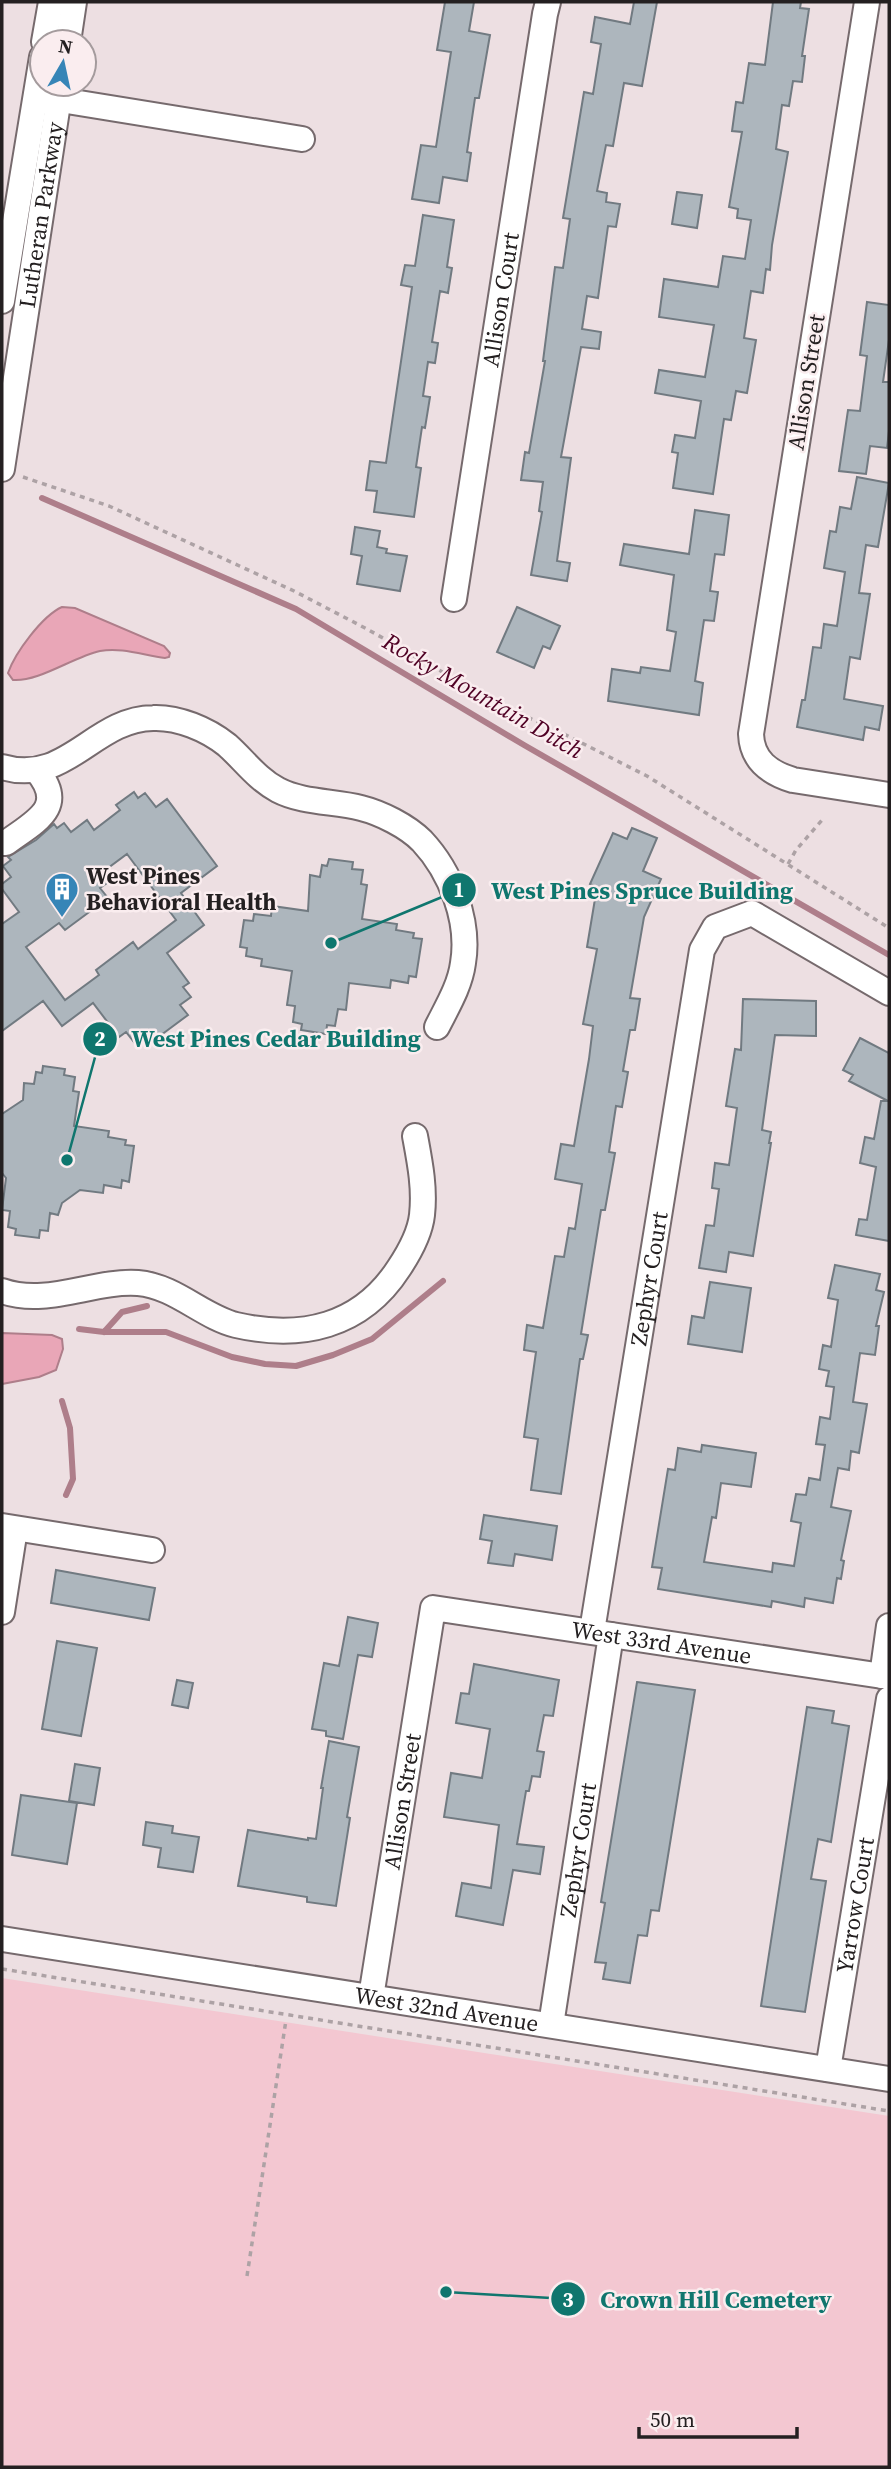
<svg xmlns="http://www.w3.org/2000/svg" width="891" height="2469" font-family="'Source Serif 4',serif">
<rect width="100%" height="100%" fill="#eddfe2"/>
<path fill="#f3c7d1" d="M2 1978 889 2116V2467H2Z"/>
<path fill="#e9a6b7" stroke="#ae7e8a" stroke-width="2" d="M62 607 75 608 164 646 170 653 169 657 165 658C143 655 121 647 100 651 73 657 39 682 13 680L8 673C15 653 42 616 62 607Z
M2 1333 52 1335 62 1339 63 1349 56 1370 39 1377 2 1384Z"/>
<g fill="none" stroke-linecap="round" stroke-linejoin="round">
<path stroke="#ae7e8a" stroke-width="6" d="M42 498 296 609 524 745 889 955
M79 1329 104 1332H166L232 1357 265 1364 296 1366 333 1355 372 1339 443 1281
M104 1332 122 1312 147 1306
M62 1401 70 1428 73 1479 66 1495"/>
</g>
<path fill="#adb6bd" stroke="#717a81" stroke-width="2" fill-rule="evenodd" d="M445 2H474L469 31 490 35 479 98H475L467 152 471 153 467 181 443 177 439 203 412 199 421 145 436 147 451 52 437 50Z
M634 2H657L642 86 624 83 613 146 606 145 597 191 607 193 606 202 620 204 616 227 608 226 598 298 587 296 582 329 601 332 599 349 581 347 561 457 571 458 557 561 570 563 567 581 531 575 542 512 539 511 543 482 521 480 525 452 529 453 545 361H543L555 267 563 268 570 219 563 218 584 92 593 94 601 44 591 42 595 17 630 24Z
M773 2H801L800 8 809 9 802 56H805L802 82 793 81 789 106 782 105 776 149 788 152 772 245 770 270 766 269 763 293 751 291 744 338 756 340 747 393 736 391 731 420 724 419 713 494 673 488 678 453 672 452 675 435 695 438 701 401 655 393 659 370 705 377 714 325 659 317 664 279 718 287 723 256 745 259 751 220 737 218 738 209 729 207 742 132 732 131 736 102 743 103 749 63 765 65Z
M677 192 702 195 697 228 672 224Z
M423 215 454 220 447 267 452 268 448 293 440 291 432 342 438 343 435 363 428 362 423 396 430 397 425 428 422 427 416 467 421 468 414 517 374 512 377 491 366 490 370 461 386 463 412 287 401 285 405 265 415 266Z
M867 302 889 305V340L883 382H889V431L887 448 870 446 866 474 839 471 848 410 860 411 867 356 860 355Z
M857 477 889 483 878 547 866 545 859 593 870 594 860 659 850 657 844 699 883 706 879 730 865 727 863 740 797 727 802 700H805L813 647 821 648 824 624 837 626 845 572 824 568 830 531 836 532 840 507 851 509Z
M695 510 729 515 724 555 715 554 710 591 718 592 714 621 704 620 695 681 703 683 699 715 608 701 612 669 640 673 641 667 670 671 676 632 667 630 674 575 620 565 624 544 689 554Z
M355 527 380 531 377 547 387 549 386 553 407 556 400 591 357 584 362 556 351 554Z
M517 607 560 626 550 649 543 646 534 668 497 652Z
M134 792 138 798 145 793 156 807 167 799 217 866 181 893 204 925 167 953 189 983 183 987 191 997 180 1005 188 1015 149 1044 142 1036 134 1042 126 1032 119 1037 93 1003 62 1026 43 1001 2 1031V924L19 912 2 889V884L11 877 3 866 11 860 8 857 36 840 54 824 57 828 64 823 71 832 87 820 94 830 120 810 116 805ZM127 854 176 920 138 949 133 942 96 970 99 975 65 1000 26 947 59 923 65 930 108 898 100 888 107 883 100 874Z
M632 828 657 838 643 871 661 879 644 917 630 998 640 999 635 1030H630L623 1071 628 1072 622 1107 616 1106 609 1152 615 1153 605 1210H601L581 1334 588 1335 583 1359H580L561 1494 531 1490 538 1439 524 1437 536 1352 524 1350 527 1325 543 1328 555 1256 564 1257 569 1228 575 1229 582 1184 555 1179 561 1144 574 1146 589 1059 593 1026 583 1024 597 949 587 947 597 887 590 884 613 833 627 839Z
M329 859 353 862 352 869 363 870 361 884 367 885 362 919 397 924 396 930 414 933 413 938 422 939 416 977 409 976 408 983 391 980 390 988 349 983 346 1010 338 1009 335 1026 327 1025 326 1034 301 1030 302 1024 293 1022 295 1006 287 1005 292 971 261 966 262 959 246 956 247 948 240 947 244 920 253 921 254 914 271 916 272 906 308 911 310 875 320 877 322 865 327 866Z
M743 999 816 1001V1036L775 1035 762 1130 771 1132 769 1143H771L753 1256 729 1252 726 1272 699 1268 706 1225 714 1226 719 1189 712 1188 715 1163 729 1165 737 1108 726 1106 735 1049 741 1050Z
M860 1038 889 1053V1241L856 1235 859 1219 867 1220 876 1167 860 1163 865 1137 874 1139 881 1101H888L849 1081 853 1075 843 1070Z
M43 1066 65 1069 64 1075 75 1077 73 1091 79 1092 74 1126 109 1131 108 1137 126 1140 125 1145 134 1146 129 1182 122 1180 121 1188 104 1185 103 1193 80 1190 62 1203 58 1215 50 1213 48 1231 40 1230 39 1238 15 1235 16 1229 8 1227 10 1211 2 1210 6 1178 2 1173V1114L23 1100 24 1083 34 1084 36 1072 42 1073Z
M835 1265 880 1274 876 1290 884 1292 876 1326H879L875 1355 860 1353 853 1402 867 1404 859 1453 851 1451 849 1470 838 1468 831 1507 851 1511 841 1560 844 1561 841 1579 837 1578 833 1603 805 1598 804 1607 772 1601 771 1607 658 1589 662 1568 652 1567 668 1469 675 1470 678 1448 701 1452 702 1445 756 1453 751 1487 721 1483 716 1518 712 1517 704 1562 772 1572 773 1563 794 1566 801 1523 791 1521 796 1494 806 1495 809 1478 820 1480 825 1445 816 1444 820 1417 830 1419 834 1387 826 1386 829 1371 819 1369 823 1345 831 1347 838 1300 828 1298Z
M710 1282 751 1288 742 1352 688 1344 692 1316 704 1318Z
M484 1515 557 1526 552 1560 515 1554 513 1566 488 1563 492 1541 480 1539Z
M56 1570 155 1588 149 1620 51 1603Z
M348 1617 378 1623 372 1657 358 1655 343 1739 326 1736V1731L312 1729 324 1663 339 1666Z
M57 1641 97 1648 81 1736 42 1729Z
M474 1664 559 1680 553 1716 544 1715 537 1751 544 1752 540 1777 532 1776 529 1791H526L517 1844 544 1847 540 1874 513 1870 503 1925 456 1916 462 1883 491 1888 499 1825 444 1817 451 1773 482 1778 490 1729 456 1723 461 1693 469 1694Z
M177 1680 193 1683 188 1708 172 1705Z
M637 1682 695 1690 659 1911 651 1910 647 1936 638 1935 630 1983 603 1979 606 1963 595 1962 605 1903 601 1902Z
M807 1707 834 1711 832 1723 849 1726 831 1842 818 1839 811 1879 826 1881 805 2012 761 2006Z
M329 1741 359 1747 347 1817 350 1818 336 1906 307 1902V1897L238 1886 248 1830 308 1840V1838L316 1839 323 1788H321Z
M75 1764 100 1768 94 1805 69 1801Z
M21 1795 77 1803 67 1864 12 1855Z
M146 1822 173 1826 172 1833 199 1837 193 1872 158 1867 161 1848 143 1845Z"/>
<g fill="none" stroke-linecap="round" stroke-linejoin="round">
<defs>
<g id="minor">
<path d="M867 2 751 734C752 761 770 773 793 780L889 795"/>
<path d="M44 42 51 2"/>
<path d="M68 42 74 2"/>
<path d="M36 96 302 139"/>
<path d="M2 301 42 57"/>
<path id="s1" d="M2 469 61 84"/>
<path id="s2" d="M454 599 545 14 548 2"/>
<path d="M2 767C67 786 93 719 153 718 178 717 207 729 227 745 244 760 257 779 278 790 303 803 335 801 361 808 381 813 407 826 422 841 451 872 470 921 463 963 460 986 447 1007 437 1027"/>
<path d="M2 843H6C34 822 68 808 37 771"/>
<path d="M2 1291C47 1307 93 1280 138 1283 175 1286 203 1317 236 1325 301 1340 361 1327 399 1268 409 1253 420 1233 422 1215 425 1188 420 1163 415 1136"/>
<path d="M2 1526 152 1550"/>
<path d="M2 1612 15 1529"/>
<path id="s3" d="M592 1631 702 950 715 927 752 913 889 993"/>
<path d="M882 1676 889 1626"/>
<path id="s4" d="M2 1939 889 2079"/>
<path id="s5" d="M371 1997 433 1608 889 1677"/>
<path id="s6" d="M551 2025 611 1635"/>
<path id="s7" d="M828 2069 889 1699"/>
</g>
</defs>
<use href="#minor" stroke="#766a6d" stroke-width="28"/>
<path stroke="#ada2a5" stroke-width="3.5" stroke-dasharray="5 5" stroke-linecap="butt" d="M23 477 109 506 294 591 367 629 497 703 566 735 647 776 889 928
M788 864 796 850 823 819
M2 1969 889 2111
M247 2276 286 2020"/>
<use href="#minor" stroke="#fff" stroke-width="24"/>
</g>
<defs>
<symbol id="building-pin" viewBox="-11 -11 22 30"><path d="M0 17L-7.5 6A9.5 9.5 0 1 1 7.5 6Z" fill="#3685b7" stroke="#faedef"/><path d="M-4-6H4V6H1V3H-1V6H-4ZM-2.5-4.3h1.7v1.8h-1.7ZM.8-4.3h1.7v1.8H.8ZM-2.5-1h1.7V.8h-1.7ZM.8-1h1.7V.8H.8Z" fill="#fff"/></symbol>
</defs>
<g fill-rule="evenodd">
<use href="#building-pin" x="43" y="870" width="38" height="52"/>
</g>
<g text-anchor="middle" stroke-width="5" stroke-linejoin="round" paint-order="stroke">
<g font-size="23" fill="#242021" stroke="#faedef">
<text dy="8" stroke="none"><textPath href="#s1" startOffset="257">Lutheran Parkway</textPath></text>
<text dy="8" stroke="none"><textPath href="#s2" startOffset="303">Allison Court</textPath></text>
<text transform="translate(806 382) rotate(-81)" y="8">Allison Street</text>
<text dy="8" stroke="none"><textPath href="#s3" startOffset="357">Zephyr Court</textPath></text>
<text dy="8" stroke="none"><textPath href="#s5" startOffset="625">West 33rd Avenue</textPath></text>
<text dy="8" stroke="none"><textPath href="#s5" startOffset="198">Allison Street</textPath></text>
<text dy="8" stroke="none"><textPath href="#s6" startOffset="177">Zephyr Court</textPath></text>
<text dy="8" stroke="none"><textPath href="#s7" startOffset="166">Yarrow Court</textPath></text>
<text dy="8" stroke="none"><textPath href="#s4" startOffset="450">West 32nd Avenue</textPath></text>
</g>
<g font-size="23" font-weight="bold" fill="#242021" stroke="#faedef" text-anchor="start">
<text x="86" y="884">West Pines<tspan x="86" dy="26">Behavioral Health</tspan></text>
</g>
<g font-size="24" font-style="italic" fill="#500124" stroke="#faedef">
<text transform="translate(483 696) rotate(30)" y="8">Rocky Mountain Ditch</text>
</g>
</g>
<path fill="none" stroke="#0f766e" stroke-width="2.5" d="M331 943L459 890M67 1160L100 1039M446 2292L568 2299"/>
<g fill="#0f766e" stroke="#faedef" stroke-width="2.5">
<circle cx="331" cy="943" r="7"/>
<circle cx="67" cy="1160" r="7"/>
<circle cx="446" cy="2292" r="7"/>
<circle cx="459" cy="890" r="18"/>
<circle cx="100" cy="1039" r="18"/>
<circle cx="568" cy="2299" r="18"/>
</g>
<g font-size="21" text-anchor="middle" font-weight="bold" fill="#fff">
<text x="459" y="897">1</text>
<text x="100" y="1046">2</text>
<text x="568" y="2307">3</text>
</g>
<g font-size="24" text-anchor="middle" font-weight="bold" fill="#0f766e" stroke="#faedef" stroke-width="5" stroke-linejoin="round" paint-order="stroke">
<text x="642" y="899">West Pines Spruce Building</text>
<text x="276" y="1047">West Pines Cedar Building</text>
<text x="716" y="2308">Crown Hill Cemetery</text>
</g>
<rect width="891" height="2469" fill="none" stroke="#242021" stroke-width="7"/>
<g transform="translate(63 63) rotate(9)"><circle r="33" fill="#faedef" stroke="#a49b9d" stroke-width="2"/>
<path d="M0-5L12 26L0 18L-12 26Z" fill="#3685b7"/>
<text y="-10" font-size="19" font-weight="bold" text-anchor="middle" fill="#242021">N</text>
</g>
<path d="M639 2427v10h158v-10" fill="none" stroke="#242021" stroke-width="3.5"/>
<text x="650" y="2427" font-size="21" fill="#242021" stroke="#faedef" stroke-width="5" paint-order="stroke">50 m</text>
</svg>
